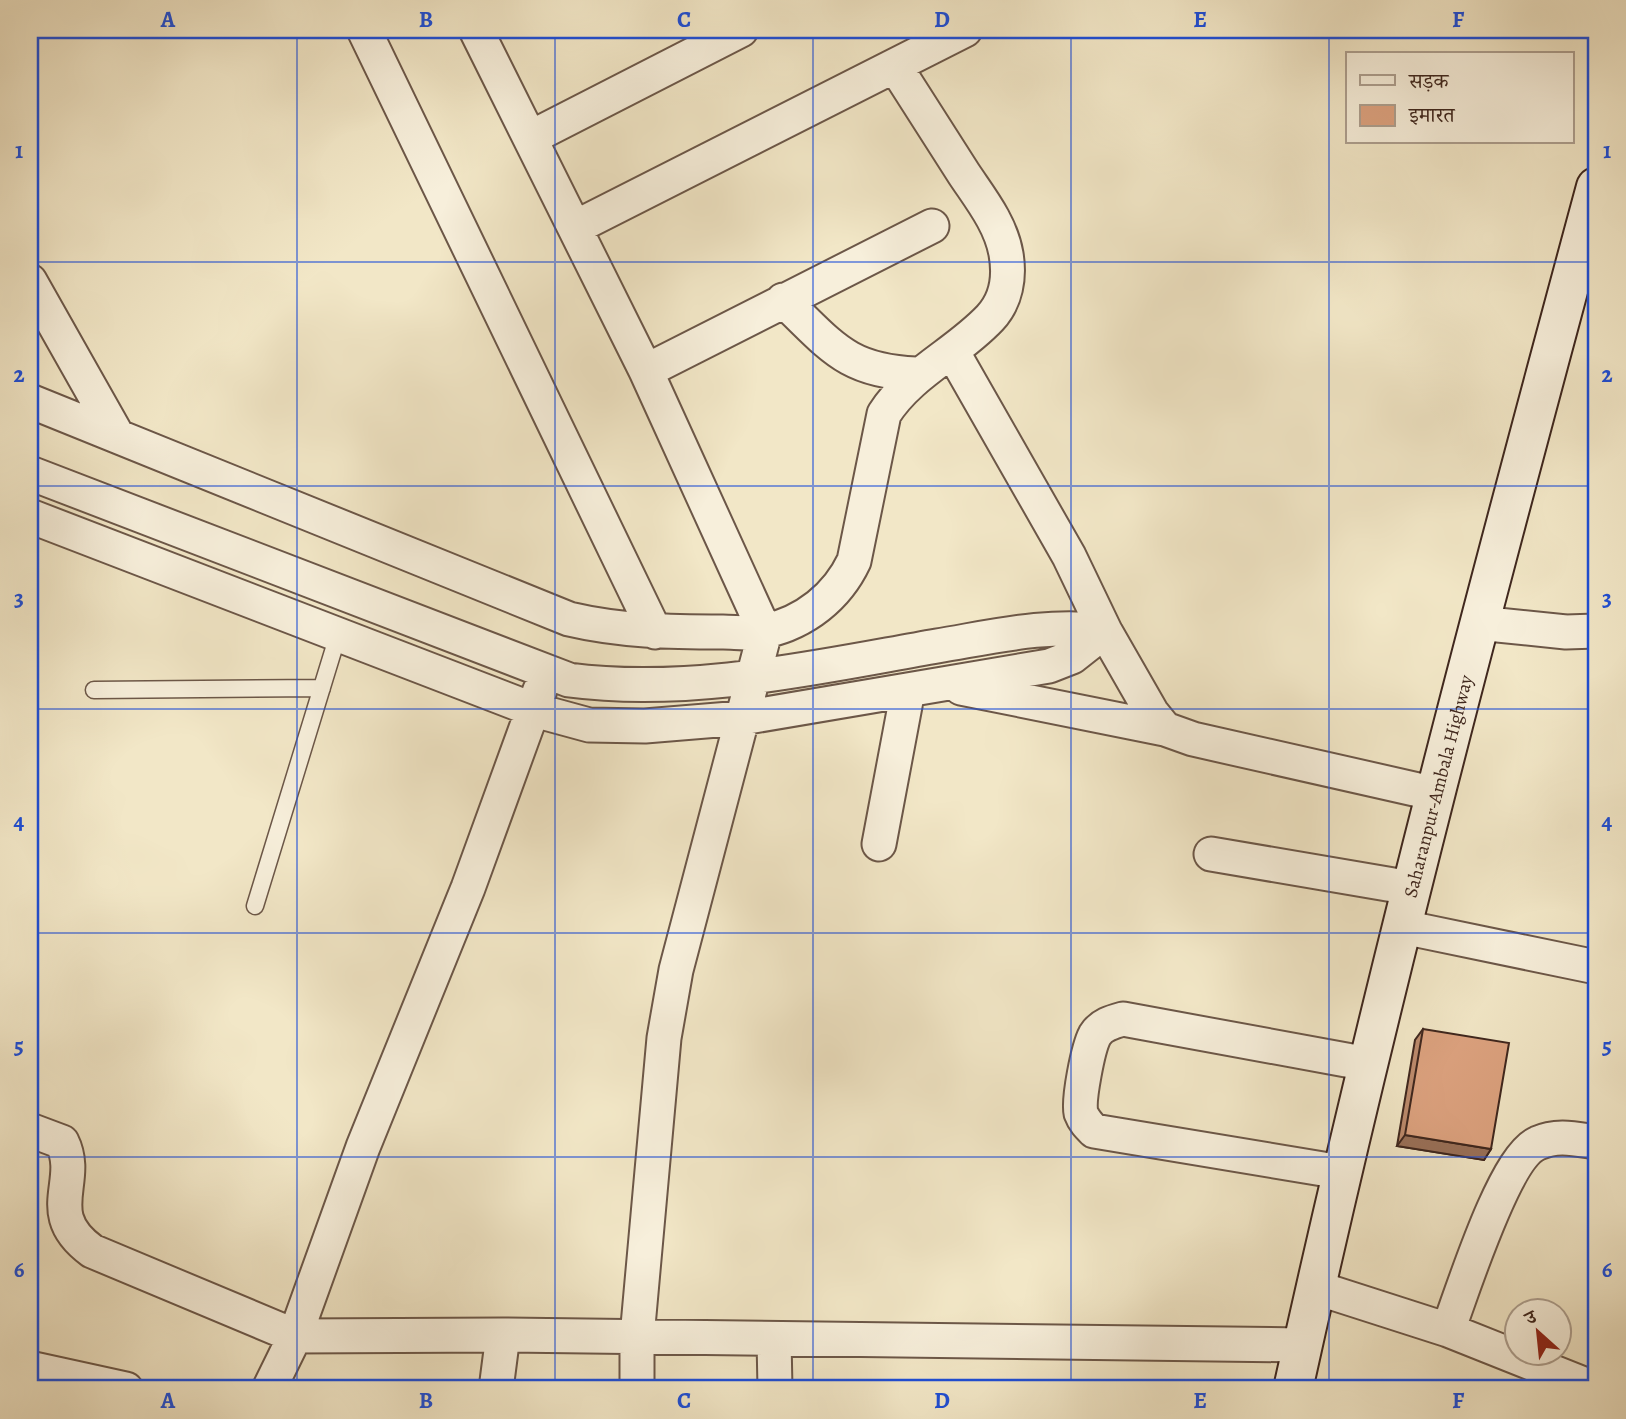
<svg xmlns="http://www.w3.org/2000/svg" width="1626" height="1419" font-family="Alegreya,'Noto Serif Devanagari',serif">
<rect width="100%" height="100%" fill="#f2e7c7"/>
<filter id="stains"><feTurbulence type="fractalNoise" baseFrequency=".00286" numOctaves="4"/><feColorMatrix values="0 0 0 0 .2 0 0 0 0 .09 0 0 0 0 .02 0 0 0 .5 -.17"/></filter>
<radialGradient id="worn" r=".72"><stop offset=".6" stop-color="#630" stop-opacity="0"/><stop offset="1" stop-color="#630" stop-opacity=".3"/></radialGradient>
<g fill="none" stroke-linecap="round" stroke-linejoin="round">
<defs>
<path id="service" d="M94 690 322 688
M255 906 338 635"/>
<path id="minor" d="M364 30 655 632
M476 30 646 371 765 632 676 970 664 1038 637 1337V1389
M530 138 741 30
M576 227 965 30
M30 281 117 435
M783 300C831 345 845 371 916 374
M952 351 1069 556 1105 631 1152 713 1165 729 1193 739 1436 794
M646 371 932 226
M30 401 569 619C620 631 670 632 723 632 736 632 753 635 766 631 805 622 837 597 854 561L884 414C911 372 956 354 990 318 1006 301 1010 277 1006 254 1001 224 980 198 964 174 941 138 918 102 895 66
M30 473 569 680C691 696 817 667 937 646 992 637 1048 623 1105 631
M30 516 534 710 589 725 645 726 742 718 1049 666 1072 657 1105 631
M1478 623 1566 632 1596 631
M961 688 1165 729
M879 844 908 690
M1211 854 1411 888
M1403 927 1596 967
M30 1130 62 1142C82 1182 40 1213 92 1251L295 1336 363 1147 468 888 540 690
M1341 1172 1094 1131C1088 1125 1084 1121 1081 1113 1078 1100 1088 1048 1095 1035 1101 1025 1112 1022 1123 1019L1368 1064
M1314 1287 1448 1330 1596 1389
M1448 1330C1462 1293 1504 1157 1538 1143 1557 1134 1576 1139 1596 1142
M774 1339 775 1389
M30 1368 126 1389
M269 1389 295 1336 503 1335 1302 1345
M496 1389 503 1335"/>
<g id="secondary">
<path id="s1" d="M1293 1389C1382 985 1488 586 1596 187"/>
</g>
</defs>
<use href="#service" stroke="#6c5748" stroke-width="19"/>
<use href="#minor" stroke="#6c5748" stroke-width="37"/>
<use href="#secondary" stroke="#3f271e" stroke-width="42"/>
<use href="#service" stroke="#f7efdb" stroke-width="16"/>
<use href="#minor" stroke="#f7efdb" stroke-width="33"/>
<use href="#secondary" stroke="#f7efdb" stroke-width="38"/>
</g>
<path fill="#bd8b6d" stroke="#3f271e" stroke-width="2" d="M1423 1029 1491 1149 1484 1160 1397 1146 1415 1040Z"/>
<path fill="#9a7159" stroke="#3f271e" stroke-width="2" d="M1405 1135 1491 1149 1484 1160 1397 1146Z"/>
<path fill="#dca27f" stroke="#3f271e" stroke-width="2" d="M1423 1029 1509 1043 1491 1149 1405 1135Z"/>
<path fill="none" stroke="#1d4ed8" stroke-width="2" stroke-opacity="0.55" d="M297 30V1389M555 30V1389M813 30V1389M1071 30V1389M1329 30V1389M30 262H1596M30 486H1596M30 709H1596M30 933H1596M30 1157H1596"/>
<g text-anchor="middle" stroke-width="6" stroke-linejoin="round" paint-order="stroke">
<g font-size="19" fill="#3f271e" stroke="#f7efdb">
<text dy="7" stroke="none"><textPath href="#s1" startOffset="620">Saharanpur-Ambala Highway</textPath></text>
</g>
</g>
<rect width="1626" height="1419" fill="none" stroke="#f2e7c7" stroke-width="77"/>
<rect x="1346" y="52" width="228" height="91" fill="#f7efdb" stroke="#ad9f8f" stroke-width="2"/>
<rect x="1360" y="75" width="35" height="10" fill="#f7efdb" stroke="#ad9f8f" stroke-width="2"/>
<text x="1409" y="88" font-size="21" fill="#3f271e">सड़क</text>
<rect x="1360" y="105" width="35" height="21" fill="#dca27f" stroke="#ad9f8f" stroke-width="2"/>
<text x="1409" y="122" font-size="21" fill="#3f271e">इमारत</text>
<g transform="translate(1538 1332) rotate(333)"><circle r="33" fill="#f7efdb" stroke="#ad9f8f" stroke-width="2"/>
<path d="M0-5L12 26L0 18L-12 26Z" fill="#8f2418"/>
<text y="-10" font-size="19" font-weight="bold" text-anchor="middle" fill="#3f271e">उ</text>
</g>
<rect x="38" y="38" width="1550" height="1342" fill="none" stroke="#1d4ed8" stroke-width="2.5"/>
<g font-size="23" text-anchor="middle" font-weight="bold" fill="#1d4ed8">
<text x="168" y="27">A</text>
<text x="426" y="27">B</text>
<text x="684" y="27">C</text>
<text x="942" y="27">D</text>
<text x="1200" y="27">E</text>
<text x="1458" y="27">F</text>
<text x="19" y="158">1</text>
<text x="1607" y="158">1</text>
<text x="19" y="382">2</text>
<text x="1607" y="382">2</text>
<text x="19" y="606">3</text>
<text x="1607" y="606">3</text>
<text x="19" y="829">4</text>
<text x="1607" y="829">4</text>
<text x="19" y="1053">5</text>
<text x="1607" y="1053">5</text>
<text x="19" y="1277">6</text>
<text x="1607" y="1277">6</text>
<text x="168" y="1408">A</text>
<text x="426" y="1408">B</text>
<text x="684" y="1408">C</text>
<text x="942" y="1408">D</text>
<text x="1200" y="1408">E</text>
<text x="1458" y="1408">F</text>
</g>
<rect width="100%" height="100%" filter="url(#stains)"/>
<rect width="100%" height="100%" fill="url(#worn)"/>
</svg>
